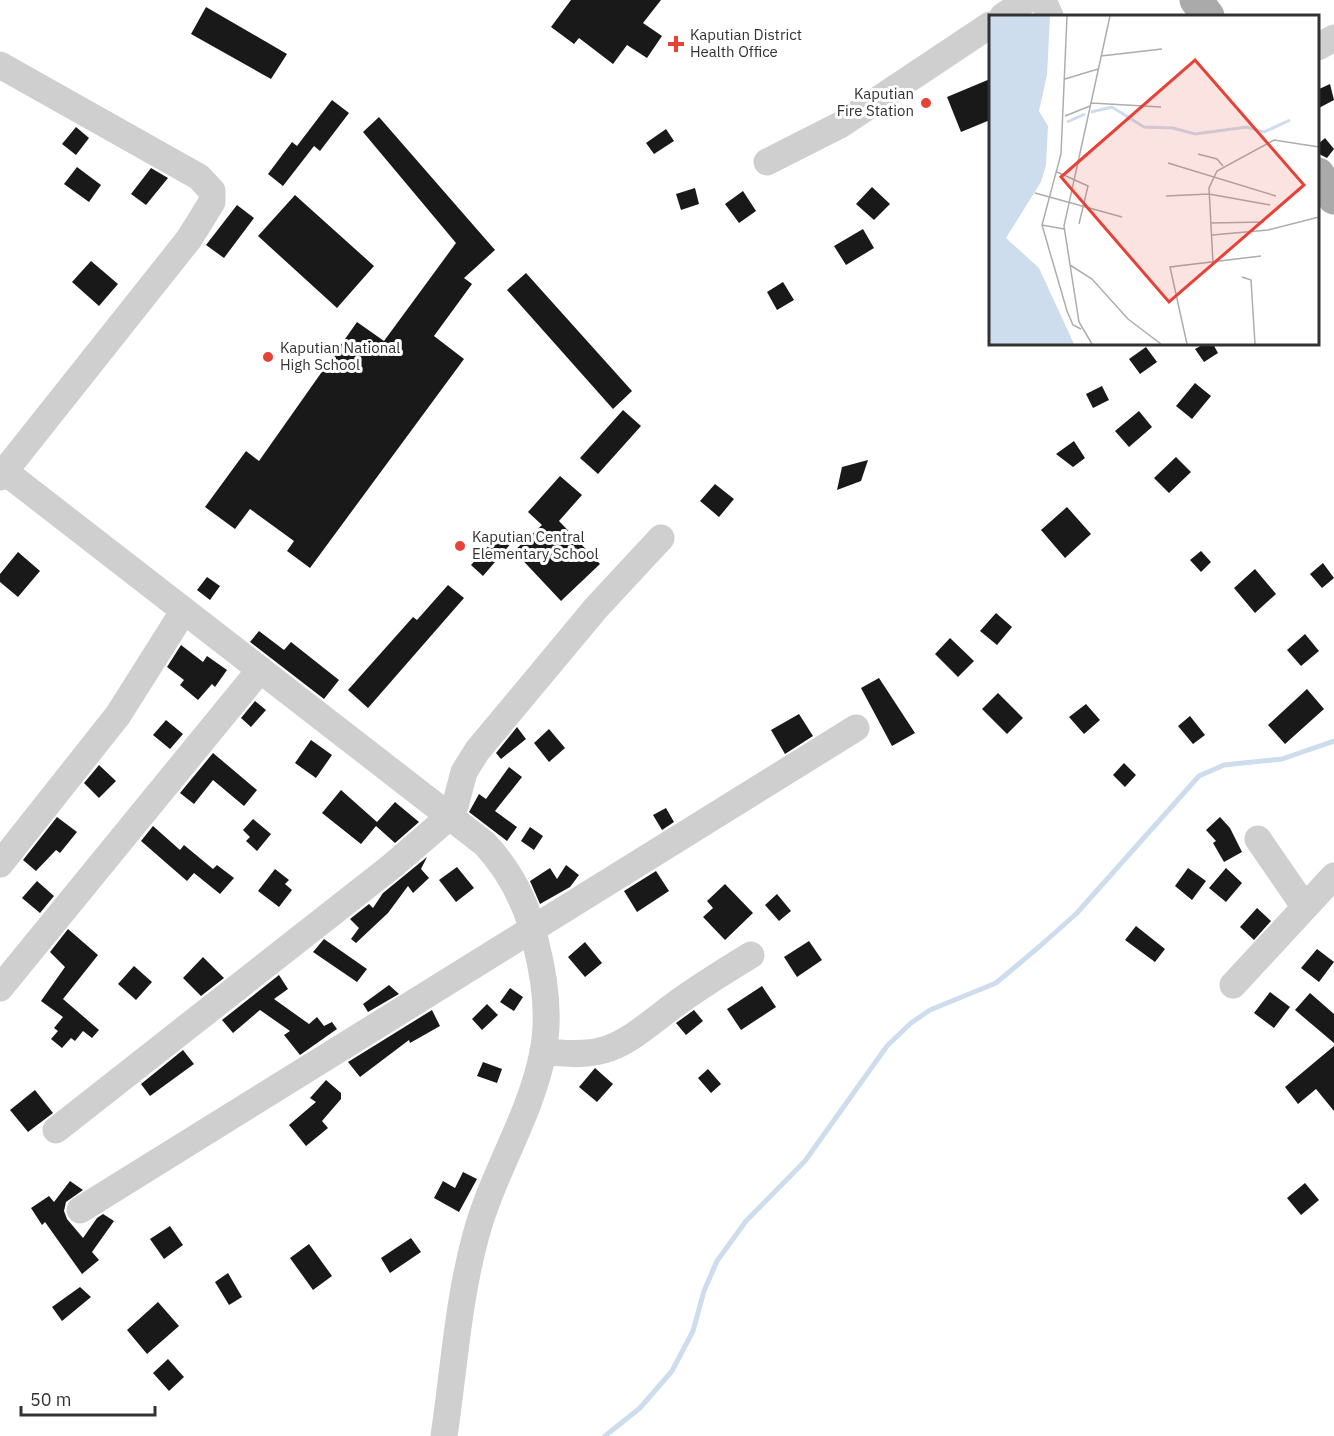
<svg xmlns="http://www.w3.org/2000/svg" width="1334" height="1436" font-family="'IBM Plex Sans',sans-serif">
<rect width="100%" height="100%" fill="#fff"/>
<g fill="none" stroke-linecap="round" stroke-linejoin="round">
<path stroke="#ceddee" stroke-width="5" d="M605 1436 640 1408 672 1371 693 1331 704 1291 717 1261 746 1221 805 1161 887 1046 911 1023 930 1010 996 983 1040 946 1076 914 1199 776 1224 765 1282 759 1334 741"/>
</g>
<path fill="#191919" d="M571 0H661L643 23 662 36 647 58 627 45 613 64 579 38 574 44 551 27Z
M206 7 287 54 271 79 191 34Z
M990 79V120L961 132 947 97Z
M1330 84 1334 100 1317 109V90Z
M332 100 349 113 320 151 314 146 283 186 268 174 292 142 297 146Z
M379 117 495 250 464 278 472 284 434 336 464 359 310 568 287 551 294 541 250 509 235 529 205 507 246 451 259 461 357 322 384 341 456 243 363 132Z
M76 127 89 138 76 155 62 144Z
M666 129 674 141 654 154 646 143Z
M1325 138 1334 149 1327 158 1317 153V145Z
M77 167 101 185 89 202 64 184Z
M151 168 168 178 146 205 131 194Z
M872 187 890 204 874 220 856 204Z
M695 188 699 204 681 210 676 194Z
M743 191 756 211 739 223 725 204Z
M295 195 374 266 337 308 258 236Z
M237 205 254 218 224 258 206 245Z
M863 229 874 248 846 265 834 246Z
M91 261 118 284 99 306 72 282Z
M526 273 632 391 613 409 507 290Z
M783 282 794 300 777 310 767 292Z
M1204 344H1213L1218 353 1204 362 1195 349Z
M1146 347 1157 362 1140 374 1129 359Z
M1195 383 1211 396 1192 419 1176 406Z
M1102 386 1109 400 1093 408 1086 394Z
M623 410 641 426 598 474 580 458Z
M1139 411 1152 427 1129 447 1115 431Z
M1074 441 1085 458 1073 467 1056 454Z
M1176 457 1191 472 1169 493 1154 478Z
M868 460 861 481 837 490 842 467Z
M560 476 582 495 559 521 600 564 561 601 514 551 542 525 528 512Z
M715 484 734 499 719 517 700 501Z
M1067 507 1091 534 1065 558 1041 530Z
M502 531 513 541 483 576 471 565Z
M1201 551 1211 562 1201 572 1190 560Z
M18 552 40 571 18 597 0 582V574Z
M1323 563 1334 578 1322 588 1310 574Z
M1255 569 1276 594 1255 613 1234 588Z
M207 577 220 586 210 600 197 590Z
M448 585 464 598 368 708 348 690 413 617 417 620Z
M996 613 1012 627 997 645 980 631Z
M259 631 284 650 291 642 339 680 324 699 250 642Z
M1305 634 1319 651 1301 666 1287 650Z
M950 638 974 661 958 677 935 654Z
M181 645 203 662 207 656 227 670 215 687 212 684 198 700 180 685 184 680 167 667Z
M879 678 915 733 892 746 861 688Z
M1307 689 1324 709 1285 744 1268 725Z
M998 693 1023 718 1007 734 982 709Z
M255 701 266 710 251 727 241 718Z
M1086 704 1100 720 1084 734 1069 717Z
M799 714 813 736 785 754 771 730Z
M1190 716 1205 735 1193 744 1178 726Z
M166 720 183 734 170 749 153 735Z
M517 727 526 739 501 759 496 753Z
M549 729 565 748 549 762 534 743Z
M311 740 332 755 316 778 295 763Z
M213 753 257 790 244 806 213 780 194 804 180 793Z
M1124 763 1136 775 1125 787 1113 775Z
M99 765 116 781 99 798 84 783Z
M509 767 522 777 495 811 517 827 507 841 469 812 479 794 486 799Z
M341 790 377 822 395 802 419 822 395 843 376 826 361 844 322 813Z
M666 808 674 822 662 830 653 815Z
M57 817 77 832 60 853 56 850 36 871 23 860Z
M1220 817 1230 828 1242 852 1224 862 1213 843 1216 841 1206 830Z
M253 819 271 834 257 851 246 841 250 837 243 830Z
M153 826 180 850 184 845 213 869 217 865 234 878 220 894 194 873 187 881 141 841Z
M530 827 543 836 534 850 521 841Z
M427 857 421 869 429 878 413 893 408 886 388 913 356 943 351 939 359 928 350 919 369 904 373 908 383 893Z
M566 865 579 875 570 887 540 904 530 881 550 868 557 879Z
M457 867 474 888 456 902 439 880Z
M1188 868 1206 881 1192 900 1175 886Z
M1226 868 1242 883 1226 902 1209 888Z
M275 869 289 880 285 884 292 890 279 907 258 891Z
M656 871 669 891 637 912 624 891Z
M37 881 54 896 40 913 22 898Z
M725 884 753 913 725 940 703 917 713 908 707 901Z
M777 894 791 911 779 921 765 905Z
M1257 908 1271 921 1254 940 1240 927Z
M1136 926 1165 949 1155 962 1125 940Z
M68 929 98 955 63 999 99 1030 92 1038 83 1031 75 1041 71 1038 62 1048 51 1039 58 1031 54 1028 63 1017 41 1001 65 967 50 952Z
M324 939 367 969 357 982 313 952Z
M809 941 822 960 797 977 784 957Z
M585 942 602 963 585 977 568 957Z
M1317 949 1334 962 1319 982 1301 968Z
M203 957 224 978 201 996 183 978Z
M134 966 152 982 136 1000 118 984Z
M279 975 288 989 274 999 309 1024 317 1017 324 1026 332 1022 337 1029 300 1055 284 1035 290 1031 260 1010 233 1033 222 1020Z
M389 985 399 994 368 1012 363 1004Z
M762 986 776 1007 741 1030 727 1009Z
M510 988 523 997 514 1011 500 1002Z
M1270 992 1290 1007 1274 1028 1254 1013Z
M1310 993 1334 1014V1043L1295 1010Z
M487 1004 498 1015 482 1030 472 1019Z
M432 1010 440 1026 410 1043 409 1040 360 1077 348 1062Z
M694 1010 703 1021 686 1035 676 1023Z
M1334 1046V1111L1316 1089 1298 1104 1285 1087Z
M183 1050 194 1064 150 1096 141 1084Z
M483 1062 502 1069 497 1083 477 1076Z
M595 1068 613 1084 597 1102 579 1087Z
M708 1069 721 1084 711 1093 698 1078Z
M326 1080 341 1093V1099L322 1121 328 1128 306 1146 289 1125 316 1102 310 1098Z
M35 1090 53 1113 28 1132 10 1110Z
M463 1172 477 1179 459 1212 434 1198 443 1181 455 1188Z
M70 1181 83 1190 66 1202 64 1211 67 1219 83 1238 97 1218 103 1214 114 1221 92 1252 99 1260 82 1274 45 1222 42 1225 31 1208 49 1196 54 1202Z
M1305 1183 1319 1200 1301 1215 1287 1198Z
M170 1226 183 1245 164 1259 150 1239Z
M411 1238 421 1252 390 1273 381 1258Z
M309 1244 332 1276 313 1290 290 1258Z
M228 1273 242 1297 229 1305 215 1282Z
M80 1287 91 1297 62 1321 52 1307Z
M158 1302 179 1326 147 1354 127 1330Z
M168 1359 184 1377 169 1391 153 1373Z"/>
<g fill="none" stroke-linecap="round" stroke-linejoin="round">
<path stroke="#cfcfcf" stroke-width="27" d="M1043 0 1050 16
M1003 16 1027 0
M1318 47 1334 38
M0 65 199 177 212 191V202L189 239 0 477
M767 162 840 125 990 25
M4 471 485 844C511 872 528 906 536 944 545 979 550 1016 543 1052 531 1115 493 1172 476 1235 458 1300 454 1369 444 1436
M1258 839 1304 906
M0 864 118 715 183 612
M1233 985 1334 876
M0 988 259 671
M543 1051C606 1060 621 1046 669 1009 695 989 723 972 751 955
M56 1130 392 866 449 817 455 806 464 772 477 751 596 608 661 538
M80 1210 856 728"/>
<path stroke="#aaa" stroke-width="33" d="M1196 0 1208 16
M1318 174 1334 198"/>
</g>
<g fill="#e64237" stroke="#fff" stroke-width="2">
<path d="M673 35h6v6h6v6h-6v6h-6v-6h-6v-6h6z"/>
<circle cx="926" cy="103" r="6"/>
<circle cx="268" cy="357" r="6"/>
<circle cx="460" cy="546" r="6"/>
</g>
<g text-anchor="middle" stroke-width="6" stroke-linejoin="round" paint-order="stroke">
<g font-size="15" fill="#323232" stroke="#fff" text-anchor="start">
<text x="690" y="40">Kaputian District<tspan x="690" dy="17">Health Office</tspan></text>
<text x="914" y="99" text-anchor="end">Kaputian<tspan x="914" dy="17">Fire Station</tspan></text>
<text x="280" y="353">Kaputian National<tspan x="280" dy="17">High School</tspan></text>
<text x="472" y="542">Kaputian Central<tspan x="472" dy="17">Elementary School</tspan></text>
</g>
</g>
<g transform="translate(989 15)">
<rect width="330" height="330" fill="#fff"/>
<path d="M0 1H61L58 60 50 96 59 111 57 150 52 167 17 223 50 253 85 329H0Z" fill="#ceddee"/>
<path fill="none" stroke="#ceddee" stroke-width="3" d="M102 97 123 92 155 112 184 113 206 119 258 112 275 117 301 105M78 107 96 99M0 166 35 175M0 193 36 175"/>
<path fill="none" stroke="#adadad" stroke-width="1.5" d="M78 1 72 139 53 210 78 296 84 310 92 314M112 41 173 34M76 64 109 54M102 88 172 92M76 101 101 91M209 139 228 144 234 151M179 148 287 181M68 157 99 171 90 209M46 178 133 202M177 181 220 179 281 190M222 208 275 207M53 210 75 214M223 220 279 215 330 202M224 248 220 173 228 156 285 125 330 132M81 250 103 264 139 304 172 329M253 262 262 265 266 329M103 329 90 307 75 211 121 1M198 329 181 252 272 241"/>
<path fill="#e64237" fill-opacity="0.15" stroke="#e64237" stroke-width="3" d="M206 45 315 170 180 287 72 162Z"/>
<rect width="330" height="330" fill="none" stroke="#323232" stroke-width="3"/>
</g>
<path d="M21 1406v9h134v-9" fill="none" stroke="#323232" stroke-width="3"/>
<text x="30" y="1406" font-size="18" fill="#323232" stroke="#ffffff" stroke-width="4.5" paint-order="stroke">50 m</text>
</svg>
